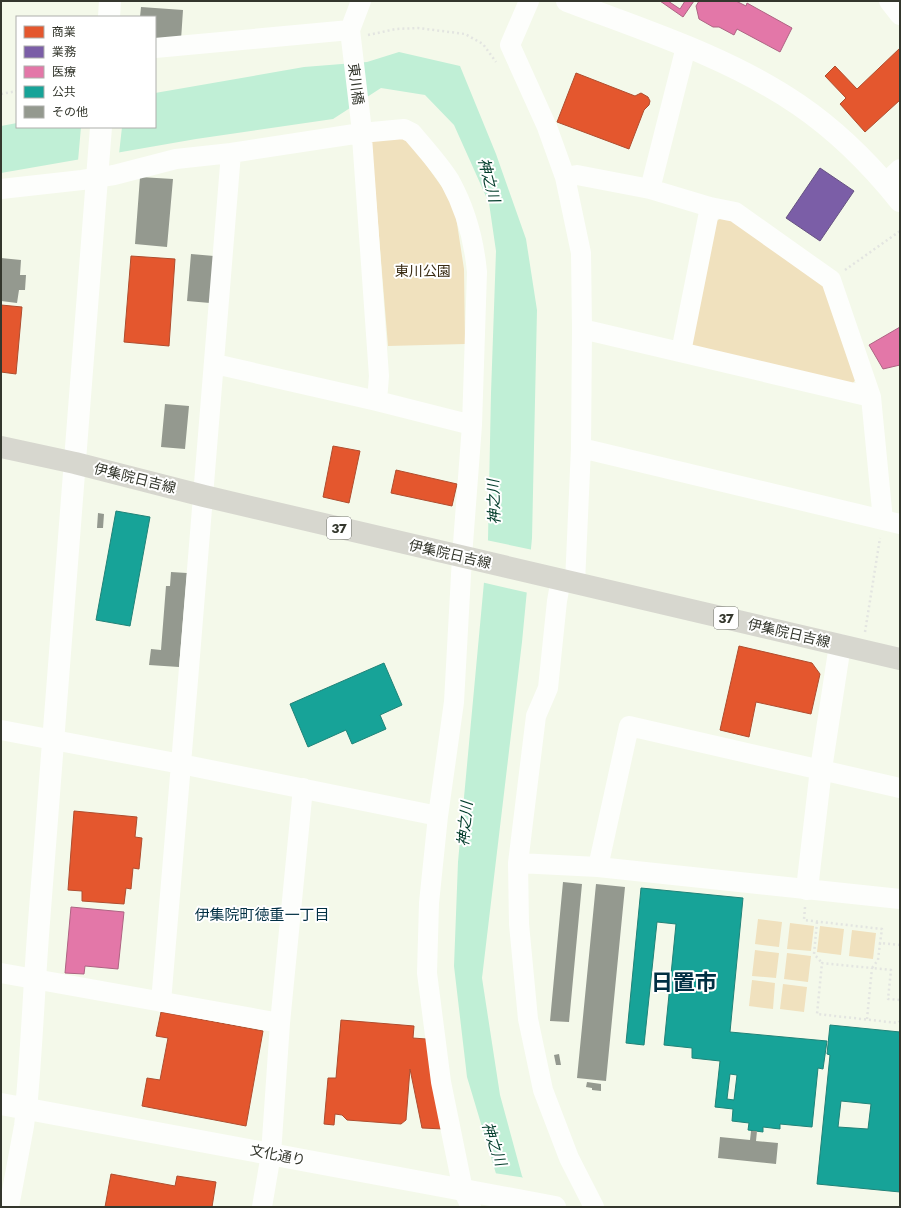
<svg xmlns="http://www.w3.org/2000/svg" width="901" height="1208" font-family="Jost,'Noto Sans JP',sans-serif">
<rect width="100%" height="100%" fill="#f4f9ea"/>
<path fill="#f0e1be" d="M371 138H407L454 204 464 269 465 344 388 346Z
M722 218 733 220 825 285 857 378 852 384 693 348 688 341 716 221Z
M758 919 782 922 779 947 755 944Z
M790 923 814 926 811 951 787 949Z
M820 926 844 929 841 955 817 952Z
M852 930 876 933 873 959 849 956Z
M755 950 779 953 776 978 752 976Z
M787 953 811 956 808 982 784 979Z
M752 980 775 983 773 1009 749 1006Z
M783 984 807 987 804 1012 780 1009Z"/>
<path fill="#c0efd6" d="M399 52 460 66 496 154 526 239 537 310 532 538 522 642 482 978 500 1095 522 1176 538 1207 497 1177 467 1077 454 966 458 862 488 539 491 393 496 251 489 203 454 125 425 95 381 88 333 119 196 139 1 173V126L17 123V127H155V93L304 67 367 62Z"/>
<path fill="#f4f9ea" d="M81 127H122L119 154 78 161Z
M486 540 533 550 529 593 481 582Z
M494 1173 526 1178 540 1206 505 1207Z"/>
<path fill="#e4572e" stroke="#af4d2e" d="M900 48V100L865 132 840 104 846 98 825 76 835 66 857 89Z
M576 73 635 96 641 93 648 97 650 101 649 105 644 110 629 149 557 122Z
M131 256 175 259 169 346 124 342Z
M1 305 22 307 16 374 1 372Z
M333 446 360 451 349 503 323 497Z
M396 470 457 484 452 506 391 493Z
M739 646 812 663 820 674 811 714 756 702 749 737 720 730Z
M74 811 137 817 135 837 142 838 139 869 133 868 131 889 126 888 124 904 82 901V891L68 890Z
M161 1012 263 1031 246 1126 142 1106 147 1078 160 1080 168 1038 156 1036Z
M341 1020 414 1026 413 1038 426 1039 444 1129 422 1128 410 1069 406 1120 401 1124 347 1120 342 1115 335 1114 334 1125 324 1124 328 1078H336Z
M111 1174 175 1186 177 1176 216 1182 212 1207H105Z"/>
<path fill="#7b5ea7" stroke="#665282" d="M820 168 854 191 820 241 786 218Z"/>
<path fill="#e377a8" stroke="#ae6483" d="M660 1H668L680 9 685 1H694L683 17Z
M699 1H736L746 6 747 3 792 28 780 52 737 29 734 35 719 27H713L699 19 696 6Z
M900 327V365L883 369 869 345Z
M71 907 124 912 118 969 85 966 84 974 65 973Z"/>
<path fill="#17a398" stroke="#208378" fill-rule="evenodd" d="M116 511 150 517 130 626 96 620Z
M384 663 402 705 380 715 386 729 352 744 346 730 308 747 290 704Z
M641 888 743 898 730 1032 827 1041 823 1069 818 1068 812 1127 780 1124V1129L763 1127V1132L748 1130 749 1123 732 1121 733 1109 715 1107 720 1061 692 1058V1048L664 1045 676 924 657 922 644 1045 626 1043ZM730 1074 737 1075 734 1100 727 1099Z
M830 1025 900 1032V1192L817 1184 830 1055 827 1054ZM841 1101 871 1104 868 1129 838 1127Z"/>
<path fill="#94998f" d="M141 7 183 10 181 40 155 38V17H140Z
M140 177 173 179 167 247 135 244Z
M191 254 214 256 210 303 187 301Z
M1 258 21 260 20 275H26L25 290H19L17 303 1 301Z
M165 404 189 406 185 449 161 447Z
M98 513 104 514 103 528H97Z
M171 572 187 573 179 667 149 665 151 649 161 650 166 586H170Z
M563 882 582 884 569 1022 550 1021Z
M596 884 625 887 606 1081 577 1078Z
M559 1054 561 1065H556L554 1055Z
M587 1082 601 1084V1091L592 1090V1088L586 1087Z
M751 1131H757L756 1141 778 1143 776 1164 718 1158 720 1137 750 1140Z"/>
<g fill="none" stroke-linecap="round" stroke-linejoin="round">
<path stroke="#e3e5e1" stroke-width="2.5" stroke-dasharray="2 3" stroke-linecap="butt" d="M368 35 396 29 418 28 465 34 483 44 496 62
M1 94 17 91
M845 270 900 231
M865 632 880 538
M805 907 804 920 882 929 880 943
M817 922 814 954 822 963
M900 945 880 943 878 960 872 968 891 970 888 999 900 1000
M867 1019 872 968 822 963 817 1014C844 1017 871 1020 898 1023L900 1021"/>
<path stroke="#fdfefc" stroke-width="20" d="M361 1 350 30 361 123 379 376 377 401
M529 1 510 45 547 127 565 177 581 253 582 329 581 448 575 583
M889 1 900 15
M155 48 350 30
M565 177 577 175 650 189 710 207 735 212 831 280 871 397 883 520
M885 183 900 169
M1 189 82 180 114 175 176 159 231 153 361 133 404 129 412 133C424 147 441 166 450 181 466 210 474 240 477 272L472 425 462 557 454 702 438 816 429 903 427 973 441 1082 463 1190 471 1207
M650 189 686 47
M582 329 871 397
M681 352 710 207
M215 364 377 401 472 425
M581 448 900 524
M561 579 557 601 548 688 536 716 518 863 519 924 528 1019 543 1090 569 1158 594 1207
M1 730 181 764 438 816
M518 863 598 867 900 899
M598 867 629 726 900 788
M1 973 280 1023
M161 1002C184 719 210 436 231 153
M9 1207 24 1126 26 1109
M262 1207 271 1154 280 1023 303 788"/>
<path stroke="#fdfefc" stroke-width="22" d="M567 1C646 31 729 57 799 105 837 131 871 165 900 201
M109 17 110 1
M807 889 821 769 840 645
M1 1104 555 1207
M26 1109C32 1047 34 984 39 922 62 657 82 392 101 127"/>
<path stroke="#d7d7cf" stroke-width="22" d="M1 447 75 463 204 496 900 659"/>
</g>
<g text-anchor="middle" stroke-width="4" stroke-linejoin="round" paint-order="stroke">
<g fill="#fff" stroke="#71736c" stroke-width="1">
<rect x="327" y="517" width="24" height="22" rx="3"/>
<rect x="714" y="607" width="24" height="22" rx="3"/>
</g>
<g font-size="13" font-weight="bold" fill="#34372d">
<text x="339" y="533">37</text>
<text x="726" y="623">37</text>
</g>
<g font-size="14" fill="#34372d" stroke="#fff">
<text transform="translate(356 84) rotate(83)" y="5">東川橋</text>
<text transform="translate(135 478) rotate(14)" y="5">伊集院日吉線</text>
<text transform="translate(450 554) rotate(13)" y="5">伊集院日吉線</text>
<text transform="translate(789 633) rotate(13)" y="5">伊集院日吉線</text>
<text transform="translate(278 1155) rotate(11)" y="5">文化通り</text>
</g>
<g font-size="14" fill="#382a12" stroke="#fff">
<text x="423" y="276">東川公園</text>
</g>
<g font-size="15" font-style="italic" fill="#013c2a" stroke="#fff">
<text transform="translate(489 180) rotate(75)" y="5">神之川</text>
<text transform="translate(494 502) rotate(-92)" y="5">神之川</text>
<text transform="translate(465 824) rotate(-85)" y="5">神之川</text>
<text transform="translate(494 1144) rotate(71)" y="5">神之川</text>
</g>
<g font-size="15" fill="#002f43" stroke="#fff">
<text x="262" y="920">伊集院町徳重一丁目</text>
</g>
<g font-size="22" font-weight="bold" fill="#002f43" stroke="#fff">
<text x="684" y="990">日置市</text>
</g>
</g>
<rect width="901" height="1208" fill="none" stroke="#34372d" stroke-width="4"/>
<rect x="16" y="16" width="140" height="112" fill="#ffffff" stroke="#aeafab"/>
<rect x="24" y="26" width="20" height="12" fill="#e4572e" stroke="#aeafab"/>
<text x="52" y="36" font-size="12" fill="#34372d">商業</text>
<rect x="24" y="46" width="20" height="12" fill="#7b5ea7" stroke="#aeafab"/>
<text x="52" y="56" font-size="12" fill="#34372d">業務</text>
<rect x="24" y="66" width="20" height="12" fill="#e377a8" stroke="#aeafab"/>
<text x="52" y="76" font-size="12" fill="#34372d">医療</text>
<rect x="24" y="86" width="20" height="12" fill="#17a398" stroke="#aeafab"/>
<text x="52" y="96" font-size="12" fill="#34372d">公共</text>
<rect x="24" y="106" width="20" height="12" fill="#94998f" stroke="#aeafab"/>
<text x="52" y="116" font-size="12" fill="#34372d">その他</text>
</svg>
